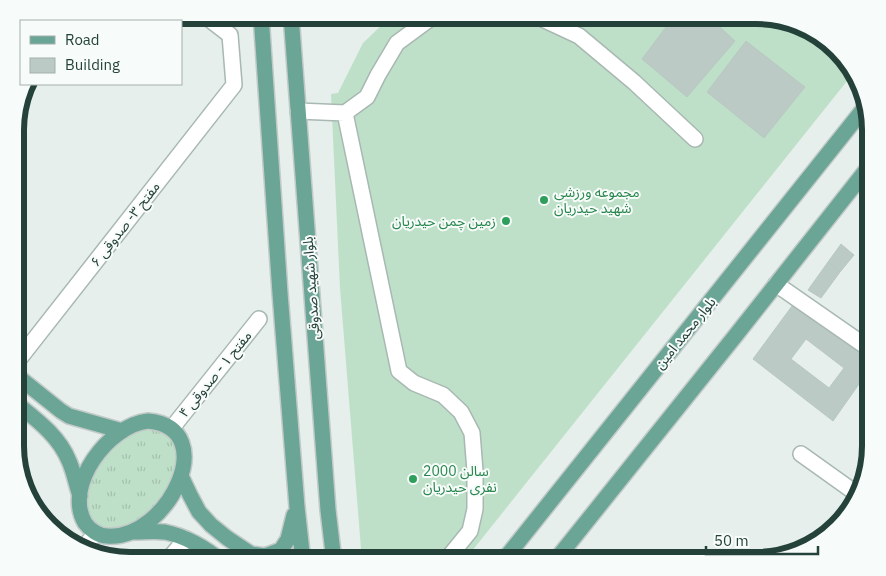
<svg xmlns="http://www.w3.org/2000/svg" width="886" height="576" font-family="'IBM Plex Sans','Noto Sans Arabic',sans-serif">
<defs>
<pattern id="grass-tufts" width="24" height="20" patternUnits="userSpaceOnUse" patternTransform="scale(1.25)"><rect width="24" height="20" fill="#bfe0c8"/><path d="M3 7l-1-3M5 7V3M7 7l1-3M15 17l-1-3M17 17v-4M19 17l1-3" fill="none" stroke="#a4c1ad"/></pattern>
</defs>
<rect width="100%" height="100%" fill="#e6efeb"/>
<path fill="url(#grass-tufts)" d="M158 427 175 441 179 455 168 491 149 513 121 530 99 528 88 516 85 501 88 485 97 467 118 441 139 428Z"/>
<path fill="#bfe0c8" d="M392 15H757L820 34 855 71 464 561H362L340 288 331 94 338 93 363 43Z"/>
<path fill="#bbcac4" stroke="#b8c9c2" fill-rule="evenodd" d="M675 15H707L735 41 687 97 642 59Z
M746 41 805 87 764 138 707 92Z
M841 244 854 255 840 272 828 262Z
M828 262 840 272 821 298 808 290Z
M795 302 871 357V367L833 421 753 359ZM806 339 844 368 829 388 791 359Z"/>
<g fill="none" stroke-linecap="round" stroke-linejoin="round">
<defs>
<path id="minor" d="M534 15 579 36 634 82 695 139
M24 89 28 84
M298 111 345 113 367 97 378 75 397 43 435 15
M345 113 399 371 414 383 443 395 461 412 472 433 475 471V509L470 531 448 558 442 561
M776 284 871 350
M16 363 234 85 230 35 204 15
M172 428 259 319
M801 454 857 494
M84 547 96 533
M167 561 186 539
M727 561 728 559 731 561"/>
<path id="major" d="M261 15 280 293 297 507 303 561
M291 15 328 510 334 561
M16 375 61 411 69 416 122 431
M16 403C37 420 59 436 69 461 74 472 76 484 80 496
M148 421C223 428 167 541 107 536 99 536 90 530 85 523 63 485 109 425 148 421Z
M181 476 190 495 199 512 211 525 227 538 251 554 265 556 281 550 288 539 294 515
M134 532C144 532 155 531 165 532 185 536 206 548 221 561
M503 561 866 106
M555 561 736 335 871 164"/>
</defs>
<use href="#minor" stroke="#a8b8b2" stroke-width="18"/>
<use href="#major" stroke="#c2cac8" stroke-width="18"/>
<use href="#minor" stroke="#fff" stroke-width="15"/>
<use href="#major" stroke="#6aa596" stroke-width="15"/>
</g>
<g fill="#2e9e5b" stroke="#f7fbf9" stroke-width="2">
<circle cx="544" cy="200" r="5"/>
<circle cx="506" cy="221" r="5"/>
<circle cx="413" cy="479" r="5"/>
</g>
<g text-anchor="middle" stroke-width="4" stroke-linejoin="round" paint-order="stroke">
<g font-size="14" fill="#27864d" stroke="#f7fbf9" text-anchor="start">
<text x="554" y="197">مجموعه ورزشی<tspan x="554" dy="16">شهید حیدریان</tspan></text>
<text x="496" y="226" text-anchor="end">زمین چمن حیدریان</text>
<text x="423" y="476">سالن 2000<tspan x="423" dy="16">نفری حیدریان</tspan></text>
</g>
<g font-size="14" fill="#24423a" stroke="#f7fbf9">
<text transform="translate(125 224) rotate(-52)" y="5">مفتح ۳- صدوقی ۶</text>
<text transform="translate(311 288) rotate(-94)" y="5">بلوار شهید صدوقی</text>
<text transform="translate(685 333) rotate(-51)" y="5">بلوار محمد امین</text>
<text transform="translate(215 374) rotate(-51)" y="5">مفتح ۱ - صدوقی ۴</text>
</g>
</g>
<path d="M0 0H886V576H0ZM130 24H756A106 106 0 0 1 862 130V446A106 106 0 0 1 756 552H130A106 106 0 0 1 24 446V130A106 106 0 0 1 130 24Z" fill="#f7fbf9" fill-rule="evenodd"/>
<path fill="none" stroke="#24423a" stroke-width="6" d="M130 24H756A106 106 0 0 1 862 130V446A106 106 0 0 1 756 552H130A106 106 0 0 1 24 446V130A106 106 0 0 1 130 24Z"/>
<rect x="20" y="20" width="162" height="65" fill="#f7fbf9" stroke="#a3b1ad"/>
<rect x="30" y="36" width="25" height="8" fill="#6aa596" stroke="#a3b1ad"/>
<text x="65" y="45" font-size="15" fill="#24423a">Road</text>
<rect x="30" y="58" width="25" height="15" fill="#bbcac4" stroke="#a3b1ad"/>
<text x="65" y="70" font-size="15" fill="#24423a">Building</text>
<path d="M706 546v8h112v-8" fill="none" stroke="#24423a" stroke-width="2.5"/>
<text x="714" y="546" font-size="15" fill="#24423a" stroke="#f7fbf9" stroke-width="4" paint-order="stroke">50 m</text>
</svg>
